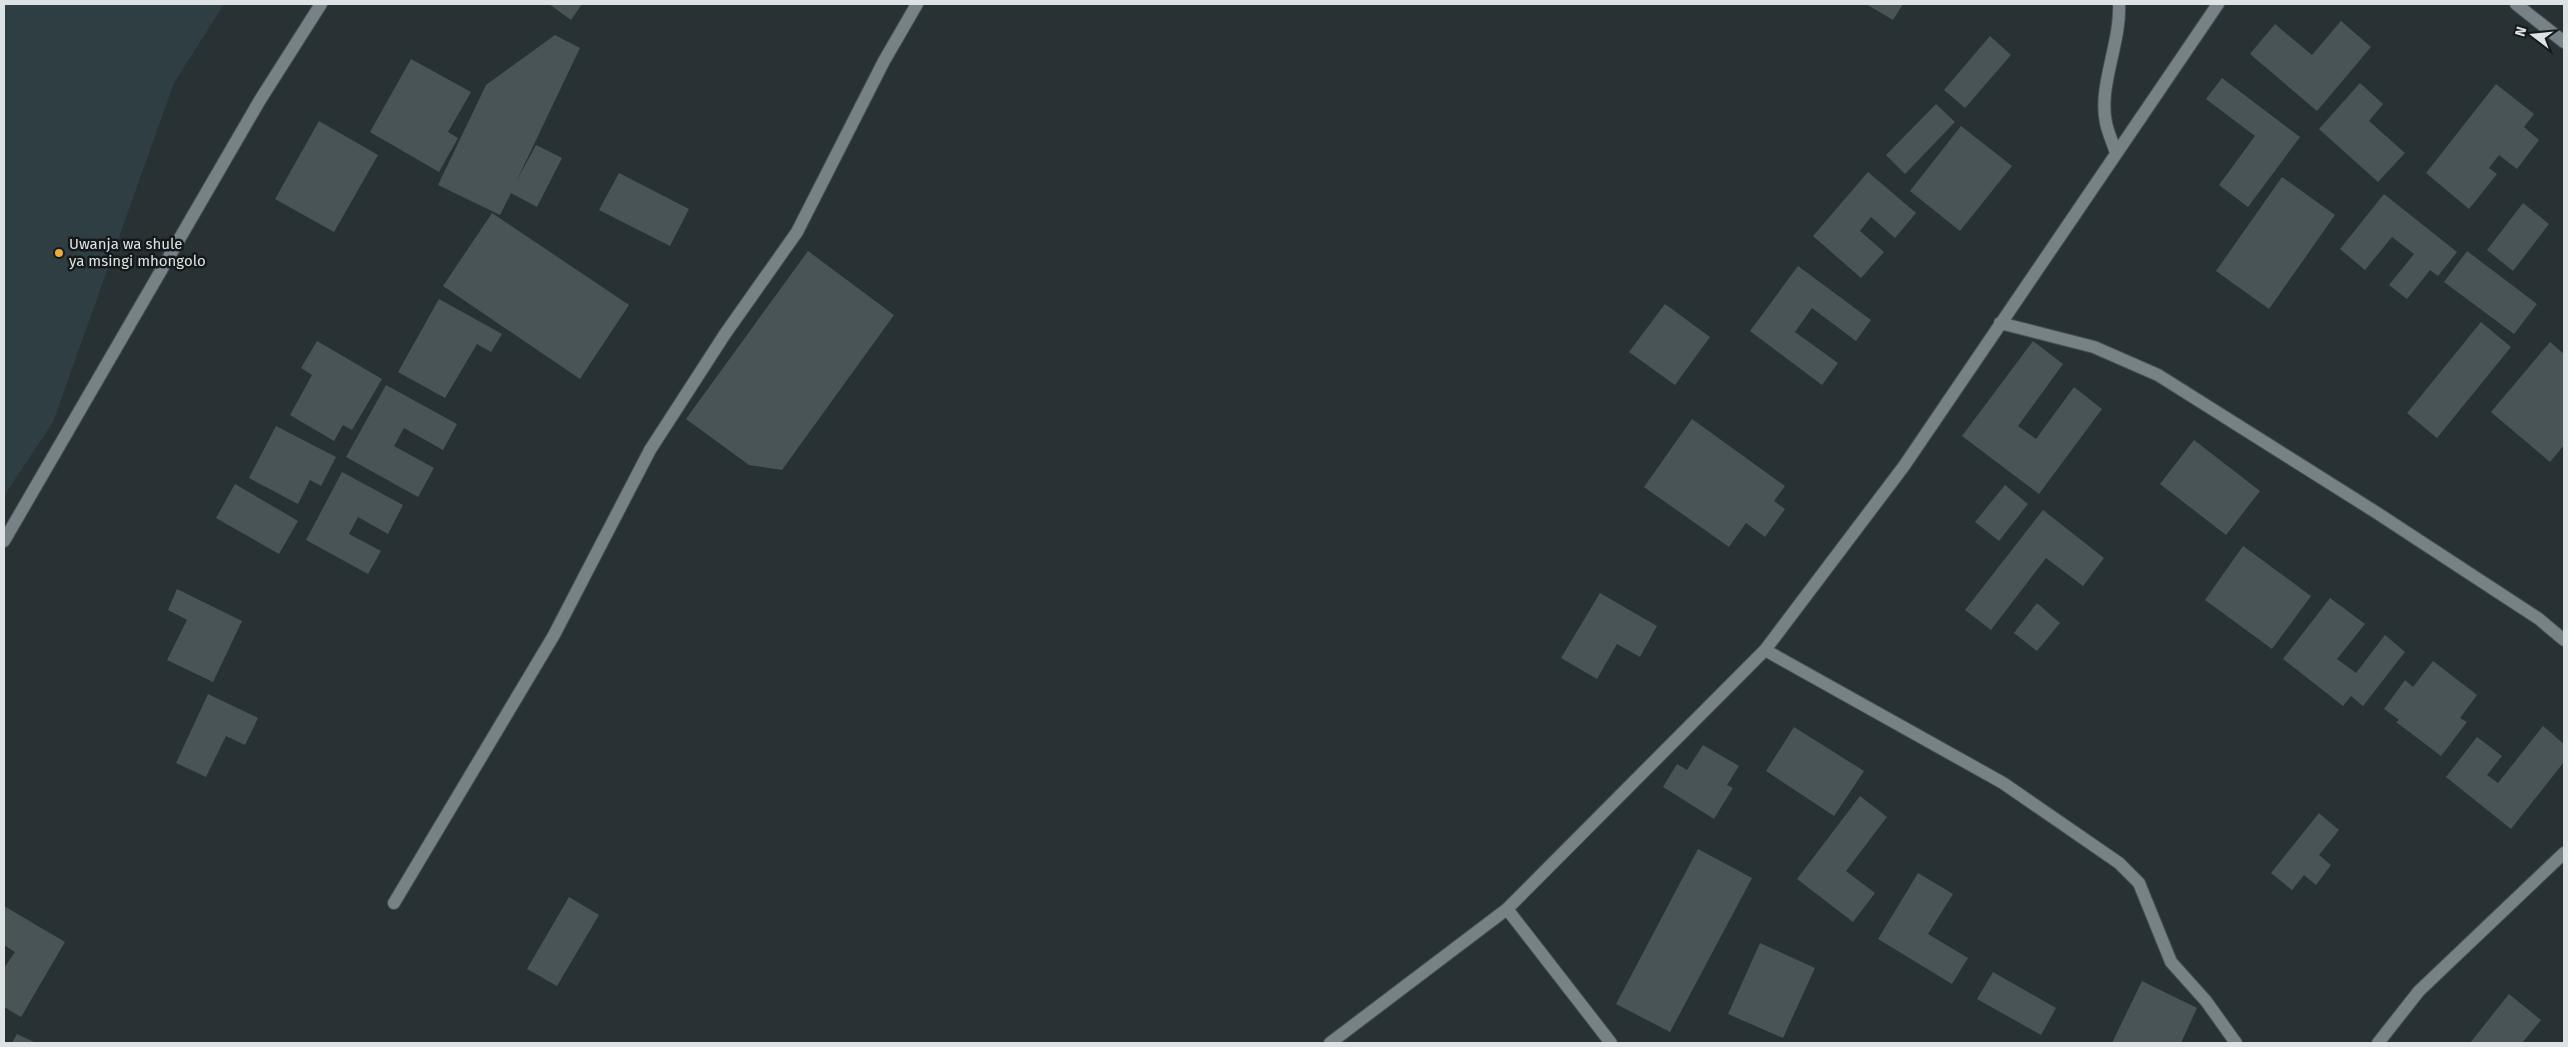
<svg xmlns="http://www.w3.org/2000/svg" width="2568" height="1047" font-family="'Fira Sans',sans-serif">
<rect width="100%" height="100%" fill="#283235"/>
<path fill="#2e3e43" d="M4 4H224L174 83 53 422 4 496Z"/>
<path fill="#495457" d="M549 4H582L571 20Z
M1866 4H1903L1893 20Z
M2341 21 2371 47 2317 111 2250 54 2275 24 2312 55Z
M555 35 580 48 516 182 536 145 562 158 537 207 511 193 500 215 438 185 486 85Z
M1990 36 2011 55 1965 108 1944 90Z
M411 59 471 92 448 132 458 138 439 172 370 132Z
M2222 78 2300 137 2248 207 2219 185 2255 136 2206 99Z
M2360 83 2383 104 2369 121 2405 153 2378 182 2319 129Z
M2496 84 2534 114 2524 127 2539 140 2517 169 2499 155 2489 168 2497 174 2469 209 2426 173Z
M1936 104 1955 122 1905 174 1886 155Z
M319 121 378 155 334 232 275 199Z
M1961 126 2012 166 1960 231 1910 191Z
M1868 172 1916 213 1895 238 1871 217 1860 231 1884 252 1861 278 1813 236Z
M619 173 689 209 670 246 599 210Z
M2282 177 2335 215 2269 309 2216 271Z
M2384 194 2457 252 2438 276 2430 270 2407 299 2389 285 2414 254 2392 237 2365 270 2340 249Z
M2523 203 2549 224 2513 271 2487 250Z
M492 213 629 305 580 379 443 286Z
M808 251 894 315 782 470 749 465 686 419Z
M2467 251 2537 304 2514 334 2444 282Z
M1798 266 1871 320 1856 341 1812 308 1795 332 1838 363 1822 385 1750 331Z
M439 299 502 334 491 352 477 344 445 398 398 372Z
M1665 304 1710 337 1675 385 1629 352Z
M2481 322 2511 347 2437 438 2407 413Z
M317 341 382 379 352 430 343 425 334 441 290 415 312 375 301 368Z
M2033 341 2063 364 2018 426 2036 439 2074 387 2102 409 2039 494 1962 436Z
M2550 342 2564 354V445L2550 462 2491 412Z
M386 385 457 424 443 450 404 428 394 446 434 468 418 497 346 457Z
M1692 419 1785 486 1774 501 1785 509 1765 537 1746 523 1729 547 1644 487Z
M276 426 336 457 321 486 310 480 298 504 249 478Z
M2194 440 2260 491 2226 535 2160 484Z
M342 472 403 505 388 534 358 517 349 534 381 551 368 574 306 540Z
M235 484 298 521 279 554 216 518Z
M2005 485 2028 504 1999 541 1975 522Z
M2043 510 2104 558 2083 586 2046 558 1991 630 1965 610Z
M2243 546 2311 596 2272 649 2205 600Z
M177 589 242 621 213 682 167 660 187 620 168 610Z
M1600 593 1657 626 1640 657 1617 644 1597 679 1561 658Z
M2330 598 2365 624 2337 659 2356 673 2385 635 2405 652 2363 706 2351 696 2343 706 2283 659Z
M2037 603 2060 623 2037 651 2014 633Z
M2433 661 2477 695 2460 718 2467 722 2441 756 2396 722 2399 720 2384 709 2405 680 2413 687Z
M208 694 258 718 245 745 226 736 206 777 176 763Z
M2543 726 2564 744V762L2511 829 2446 777 2477 737 2502 756 2487 775 2498 783Z
M1794 727 1864 771 1834 816 1766 771Z
M1703 745 1739 766 1727 785 1733 788 1714 819 1663 787 1677 764 1687 770Z
M1860 796 1887 817 1846 871 1875 893 1853 922 1797 879Z
M2319 813 2339 830 2319 855 2331 865 2316 885 2304 875 2292 890 2271 873Z
M1698 849 1752 878 1670 1032 1616 1004Z
M1918 873 1953 894 1928 934 1968 958 1952 984 1878 939Z
M569 897 599 915 557 986 527 969Z
M4 906 65 942 21 1017 4 1007V968L15 952 4 945Z
M1760 943 1815 968 1783 1038 1728 1014Z
M1993 972 2056 1008 2041 1035 1977 999Z
M2142 981 2197 1008 2181 1043H2112Z
M2509 994 2541 1020 2522 1043H2470Z
M17 1034 36 1043H12Z"/>
<g fill="none" stroke-linecap="round" stroke-linejoin="round">
<defs>
<path id="minor" d="M2516 4 2564 42
M2116 153C2113 143 2108 133 2106 123 2098 86 2121 43 2119 4
M2000 323 2094 347 2158 375 2374 511 2539 619 2564 640
M4 541 260 100 321 4
M1765 650 2003 783 2119 863 2139 883 2171 962 2206 1001 2236 1043
M394 903 554 635 650 450 725 334 797 232 884 61 917 4
M1507 909 1611 1043
M1330 1043 1507 909 1765 650 1904 466 2218 4
M2378 1043 2419 991 2564 853"/>
</defs>
<use href="#minor" stroke="#464e51" stroke-width="14"/>
<use href="#minor" stroke="#778286" stroke-width="12"/>
</g>
<circle fill="#ebaa39" stroke="#15191a" stroke-width="2" cx="59" cy="253" r="5"/>
<g text-anchor="middle" stroke-width="5" stroke-linejoin="round" paint-order="stroke">
<g font-size="15" fill="#dde3e5" stroke="#15191a" text-anchor="start">
<text x="69" y="249">Uwanja wa shule<tspan x="69" dy="17">ya msingi mhongolo</tspan></text>
</g>
</g>
<rect width="2568" height="1047" fill="none" stroke="#dde3e5" stroke-width="10"/>
<g transform="translate(2533 35) rotate(286)" stroke="#15191a" stroke-width="4" paint-order="stroke">
<path d="M0-4L9 19L0 12L-9 19Z" fill="#dde3e5"/>
<text y="-8" font-size="14" font-weight="bold" text-anchor="middle" fill="#dde3e5">N</text>
</g>
</svg>
